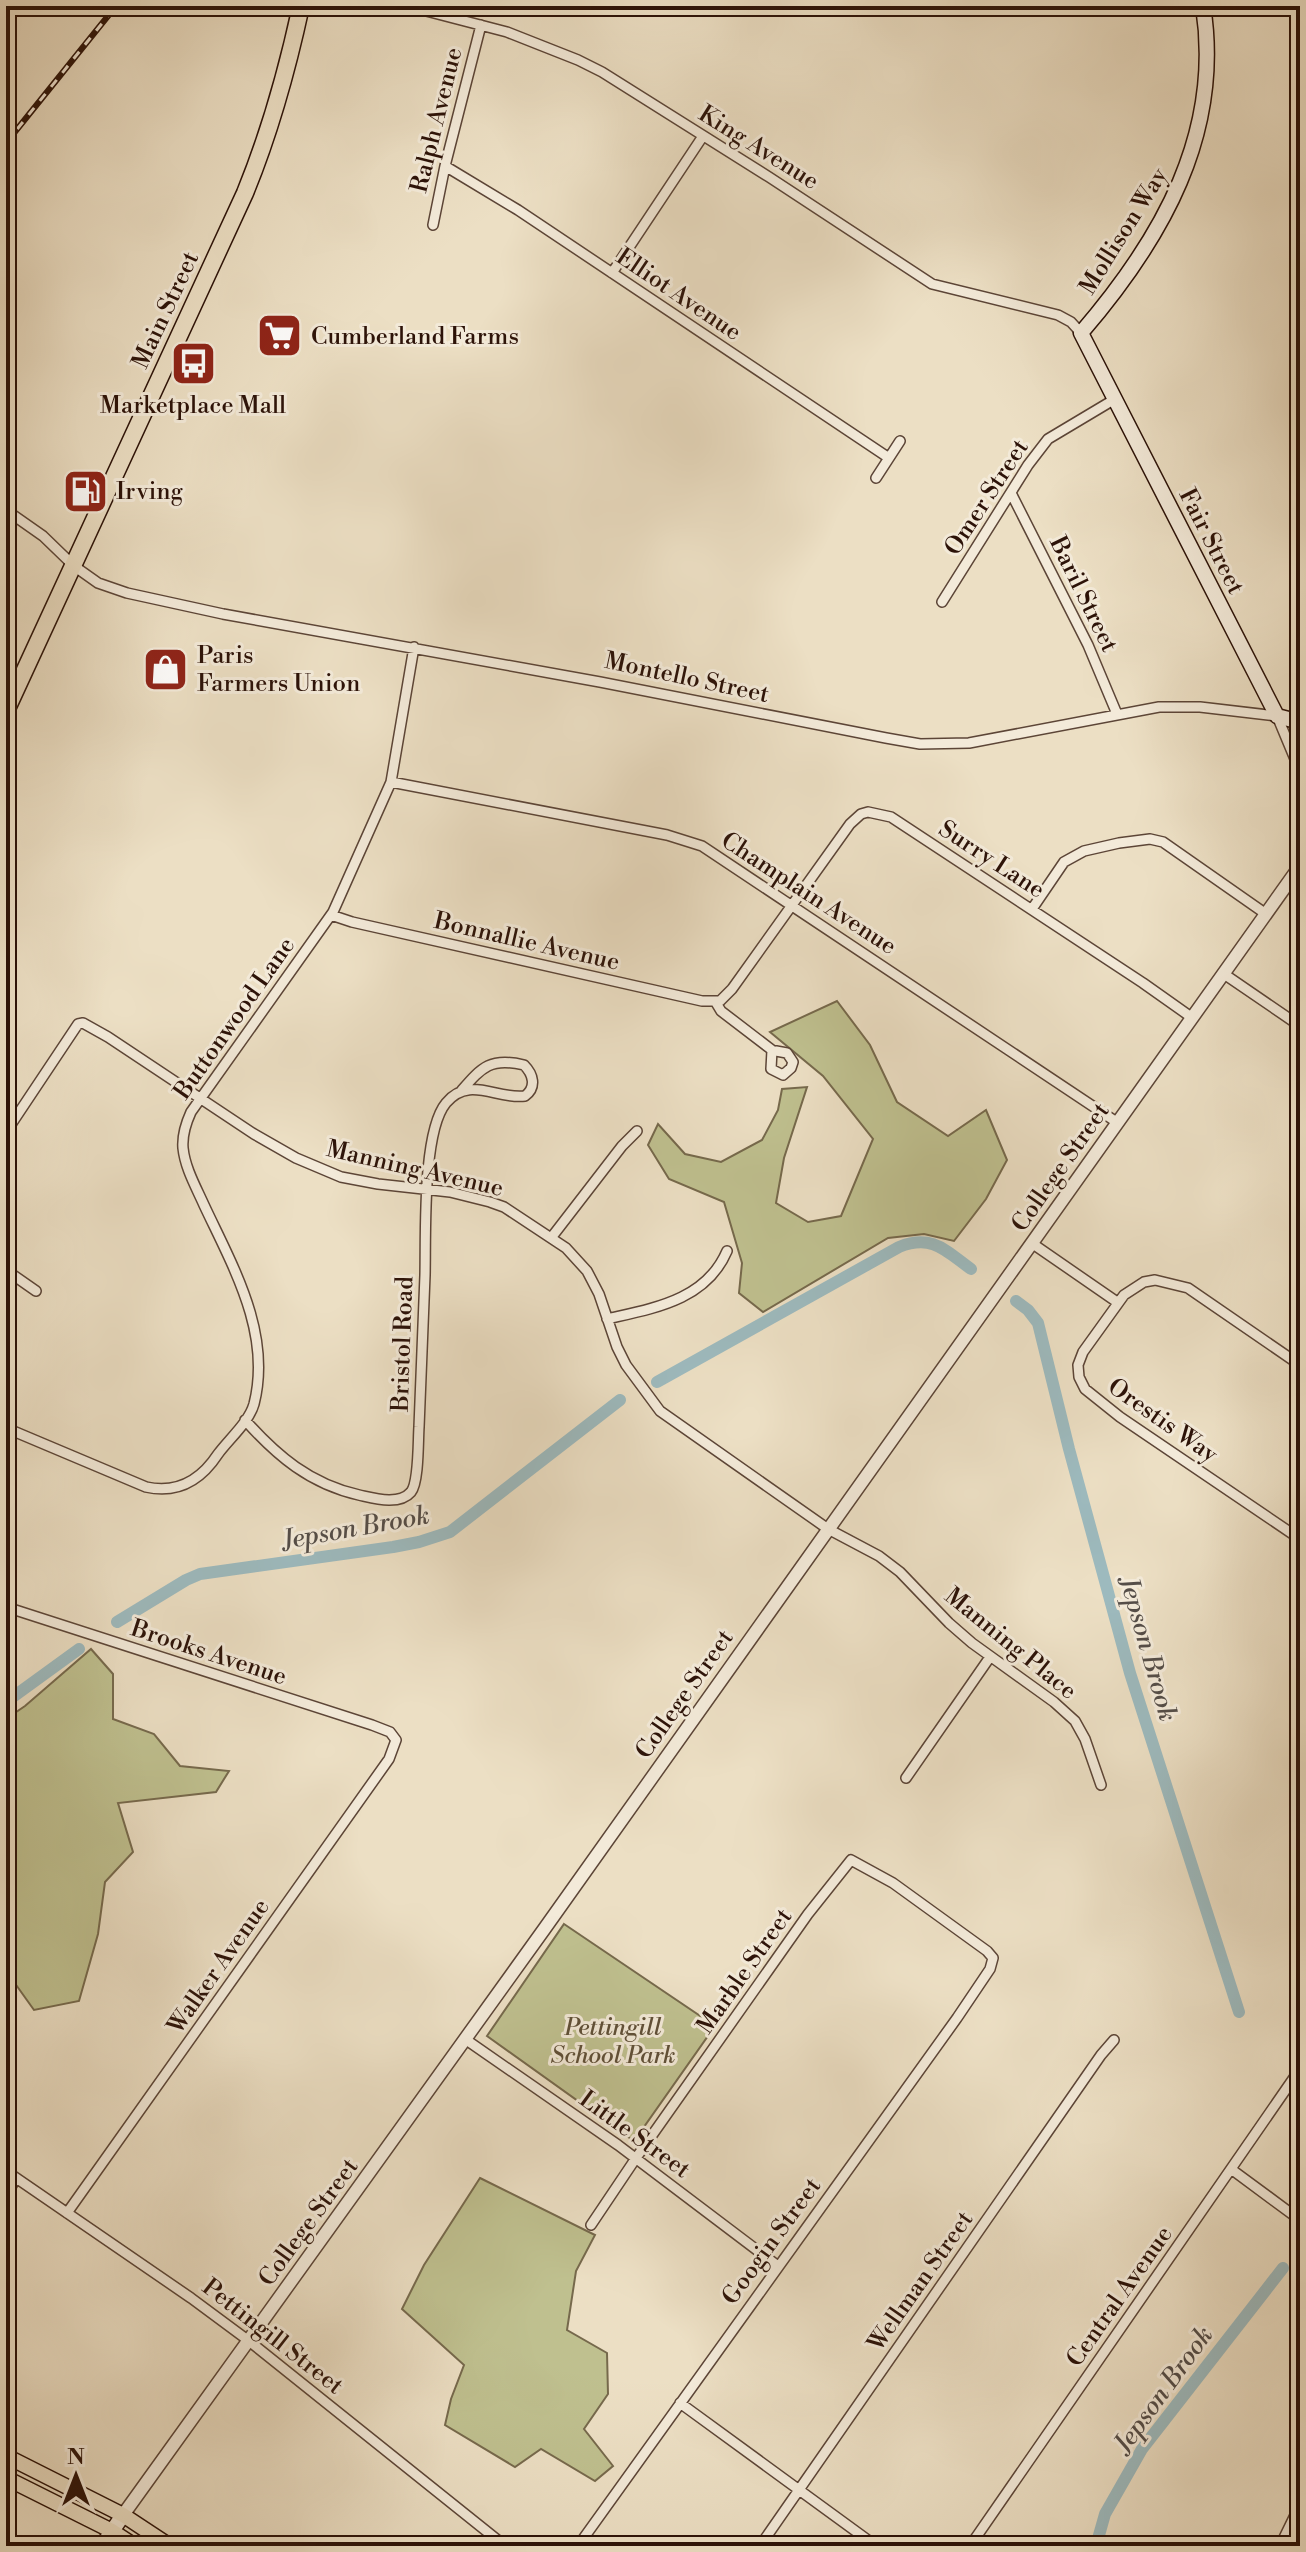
<svg xmlns="http://www.w3.org/2000/svg" width="1306" height="2552" font-family="'Libre Bodoni',serif">
<rect width="100%" height="100%" fill="#ecdfc4"/>
<filter id="stains"><feTurbulence type="fractalNoise" baseFrequency=".0025" numOctaves="4"/><feColorMatrix values="0 0 0 0 .2 0 0 0 0 .09 0 0 0 0 .02 0 0 0 .5 -.17"/></filter>
<radialGradient id="worn" r=".72"><stop offset=".6" stop-color="#630" stop-opacity="0"/><stop offset="1" stop-color="#630" stop-opacity=".3"/></radialGradient>
<path fill="#bfc08f" stroke="#76694c" stroke-width="2" d="M837 1001 870 1045 897 1102 948 1136 986 1110 1007 1160 986 1199 954 1241 924 1234 888 1238 763 1312 739 1293 742 1263 724 1202 669 1179 648 1145 658 1124 685 1154 721 1162 762 1140 778 1110 782 1089 807 1087 784 1158 776 1203 808 1222 841 1216 873 1139 823 1076 770 1032Z
M91 1649 113 1674V1719L154 1734 180 1766 229 1771 216 1792 118 1803 133 1852 105 1882 98 1934 79 2001 34 2010 14 1982 6 1979V1719L25 1706Z
M564 1924 715 2026 634 2141 487 2036Z
M480 2178 595 2235 576 2271 567 2330 607 2353 608 2394 584 2429 613 2466 595 2481 541 2449 515 2467 445 2425 451 2399 464 2365 402 2309 424 2265Z
M8 2495 14 2532 12 2546H6V2496Z"/>
<g fill="none" stroke-linecap="round" stroke-linejoin="round">
<path stroke="#9dbabe" stroke-width="12" d="M1016 1301 1028 1310 1038 1323 1069 1449 1130 1673 1239 2012
M657 1382 899 1247C932 1234 945 1250 971 1269
M117 1622 186 1580 200 1574 393 1547 419 1542 450 1532 620 1400
M6 1702 79 1649
M1096 2546 1105 2514 1142 2449 1283 2268"/>
<defs>
<path id="minor" d="M407 6 507 32 578 60 602 72 769 177 932 284 1058 315 1071 322 1081 333
M445 166 518 210 889 458
M433 225 445 166 481 25
M612 273 703 136
M876 478 900 441
M1011 493 1088 645 1117 714
M6 510 43 536 74 566 98 583 127 593 223 614 600 682 886 738 920 744 969 743 1159 707H1200L1277 716 1300 771
M942 602 1028 465 1048 439 1115 399
M391 782 667 835 702 846 1118 1123
M1032 909 1064 862 1084 851 1119 843 1150 839 1163 842 1266 914
M331 915 352 922 702 1001H720L732 989 850 824 861 814 868 812 891 817 1143 983 1191 1017
M1224 974 1300 1026
M715 1001 721 1011 768 1047 772 1050 771 1069 783 1075 791 1068 793 1062 787 1053 776 1051
M6 1132 78 1024 83 1023 108 1037 254 1134 296 1158 341 1177 378 1184 450 1192 490 1202 504 1207 566 1248 587 1271 599 1294 617 1347 626 1365 660 1411 828 1529 879 1556 900 1572 949 1623 972 1643 1054 1702 1075 1721 1085 1739 1101 1785
M551 1238 622 1146 637 1131
M1033 1244 1117 1302
M6 1270 36 1291
M607 1319C655 1308 706 1300 727 1251
M1300 1365 1188 1288 1155 1280 1144 1282 1124 1295 1083 1352 1078 1365 1079 1377 1085 1389 1120 1417 1300 1539
M245 1420C277 1456 310 1484 359 1495 373 1498 399 1506 411 1492 419 1482 418 1441 419 1427 421 1376 423 1326 425 1275 426 1236 422 1132 446 1103 469 1075 497 1100 525 1096 537 1087 533 1074 524 1065 491 1057 482 1067 462 1090
M6 1428 146 1487C178 1494 201 1480 218 1454 229 1439 249 1422 254 1404 272 1333 233 1267 204 1205 196 1187 185 1168 183 1148 182 1136 186 1123 191 1112L333 912 391 782 414 647
M6 1607 372 1725 390 1732 396 1740 389 1759 67 2213
M906 1778 990 1657
M465 2039 618 2145 778 2266
M1231 2169 1300 2220
M6 2171 191 2298 249 2341 505 2546
M6 2196 16 2178
M680 2403 876 2546
M578 2546 957 2018 990 1969 993 1958 987 1951 893 1883 851 1860 808 1914 636 2158 591 2225
M760 2546 1101 2055 1114 2040
M970 2546 1300 2069
M1280 2546 1300 2505
M1286 2546 1300 2536"/>
<path id="tertiary" d="M123 2515 545 1928 1300 866"/>
<path id="secondary" d="M1203 6C1223 133 1162 239 1081 333L1277 716 1300 722
M102 2546 123 2515"/>
<path id="primary" d="M6 2456 123 2515 170 2546
M6 2478 112 2531 135 2546"/>
<path id="trunk" d="M6 711 245 193C270 132 287 71 301 6"/>
</defs>
<use href="#minor" stroke="#5c4537" stroke-width="12"/>
<use href="#tertiary" stroke="#5c4537" stroke-width="15"/>
<use href="#secondary" stroke="#2c1208" stroke-width="17"/>
<use href="#primary" stroke="#2c1208" stroke-width="17"/>
<use href="#trunk" stroke="#2c1208" stroke-width="19"/>
<use href="#minor" stroke="#f3ead9" stroke-width="9"/>
<use href="#tertiary" stroke="#f3ead9" stroke-width="12"/>
<use href="#secondary" stroke="#f3ead9" stroke-width="14"/>
<use href="#primary" stroke="#ecdfc4" stroke-width="14"/>
<use href="#trunk" stroke="#ecdfc4" stroke-width="16"/>
<defs>
<path id="rail" d="M6 143 116 6"/>
</defs>
<use href="#rail" stroke="#2c1208" stroke-width="6"/>
<use href="#rail" stroke="#f3ead9" stroke-width="3" stroke-dasharray="9" stroke-linecap="butt"/>
</g>
<defs>
<symbol id="supermarket-square" viewBox="-11 -11 22 22"><rect x="-9" y="-9" width="18" height="18" rx="4" fill="#8f2418" stroke="#f3ead9"/><path d="M-6-5.5h2.5l.6 2H6L4.5 2H-2.5L-4.4-4H-6ZM-1.5 3.2a1.3 1.3 0 1 0 .1 0ZM3 3.2a1.3 1.3 0 1 0 .1 0Z" fill="#fff"/></symbol>
<symbol id="bus-square" viewBox="-11 -11 22 22"><rect x="-9" y="-9" width="18" height="18" rx="4" fill="#8f2418" stroke="#f3ead9"/><path d="M-5-6H5V4H4V6H2V4H-2V6H-4V4H-5ZM-3.5-4V0h7V-4ZM-3.5 1.2v1.5H-2V1.2ZM2 1.2v1.5H3.5V1.2Z" fill="#fff"/></symbol>
<symbol id="fuel-square" viewBox="-11 -11 22 22"><rect x="-9" y="-9" width="18" height="18" rx="4" fill="#8f2418" stroke="#f3ead9"/><path d="M-5.5-6h7V0h2V4h1.3V-2.5L3-4.5l.8-.8L6-3V5H2.5V1h-1V6h-7ZM-4.2-4.7v3.2H.2V-4.7Z" fill="#fff"/></symbol>
<symbol id="shop-square" viewBox="-11 -11 22 22"><rect x="-9" y="-9" width="18" height="18" rx="4" fill="#8f2418" stroke="#f3ead9"/><path d="M-5-2.5h2.3a2.7 3.5 0 0 1 5.4 0H5L5.5 6h-11ZM-1.5-2.5h3a1.5 2.3 0 0 0-3 0Z" fill="#fff"/></symbol>
</defs>
<g fill-rule="evenodd">
<use href="#supermarket-square" x="254" y="310" width="51" height="51"/>
<use href="#bus-square" x="168" y="338" width="51" height="51"/>
<use href="#fuel-square" x="60" y="466" width="51" height="51"/>
<use href="#shop-square" x="140" y="644" width="51" height="51"/>
</g>
<g text-anchor="middle" stroke-width="6" stroke-linejoin="round" paint-order="stroke">
<g font-size="24" fill="#2c1208" stroke="#f3ead9">
<text transform="translate(436 120) rotate(-76)" y="8">Ralph Avenue</text>
<text transform="translate(759 147) rotate(32)" y="8">King Avenue</text>
<text transform="translate(1123 231) rotate(-58)" y="8">Mollison Way</text>
<text transform="translate(679 294) rotate(34)" y="8">Elliot Avenue</text>
<text transform="translate(165 310) rotate(-65)" y="8">Main Street</text>
<text transform="translate(986 497) rotate(-57)" y="8">Omer Street</text>
<text transform="translate(1212 541) rotate(63)" y="8">Fair Street</text>
<text transform="translate(1084 594) rotate(64)" y="8">Baril Street</text>
<text transform="translate(687 677) rotate(12)" y="8">Montello Street</text>
<text transform="translate(992 859) rotate(33)" y="8">Surry Lane</text>
<text transform="translate(809 893) rotate(33)" y="8">Champlain Avenue</text>
<text transform="translate(527 941) rotate(13)" y="8">Bonnallie Avenue</text>
<text transform="translate(234 1018) rotate(-55)" y="8">Buttonwood Lane</text>
<text transform="translate(1060 1167) rotate(-55)" y="8">College Street</text>
<text transform="translate(415 1168) rotate(13)" y="8">Manning Avenue</text>
<text transform="translate(402 1344) rotate(-88)" y="8">Bristol Road</text>
<text transform="translate(1163 1420) rotate(35)" y="8">Orestis Way</text>
<text transform="translate(1011 1643) rotate(39)" y="8">Manning Place</text>
<text transform="translate(209 1652) rotate(18)" y="8">Brooks Avenue</text>
<text transform="translate(684 1694) rotate(-55)" y="8">College Street</text>
<text transform="translate(218 1966) rotate(-55)" y="8">Walker Avenue</text>
<text transform="translate(744 1971) rotate(-55)" y="8">Marble Street</text>
<text transform="translate(635 2134) rotate(36)" y="8">Little Street</text>
<text transform="translate(308 2222) rotate(-54)" y="8">College Street</text>
<text transform="translate(771 2241) rotate(-54)" y="8">Googin Street</text>
<text transform="translate(920 2281) rotate(-55)" y="8">Wellman Street</text>
<text transform="translate(1119 2296) rotate(-55)" y="8">Central Avenue</text>
<text transform="translate(273 2336) rotate(38)" y="8">Pettingill Street</text>
</g>
<g font-size="24" fill="#2c1208" stroke="#f3ead9" text-anchor="start">
<text x="311" y="344">Cumberland Farms</text>
<text x="193" y="413" text-anchor="middle">Marketplace Mall</text>
<text x="116" y="499">Irving</text>
<text x="197" y="663">Paris<tspan x="197" dy="28">Farmers Union</tspan></text>
</g>
<g font-size="24" font-style="italic" fill="#5f4f37" stroke="#f3ead9">
<text x="613" y="2035">Pettingill<tspan x="613" dy="28">School Park</tspan></text>
</g>
<g font-size="26" font-style="italic" fill="#544d48" stroke="#f3ead9">
<text transform="translate(356 1527) rotate(-10)" y="9">Jepson Brook</text>
<text transform="translate(1149 1649) rotate(74)" y="9">Jepson Brook</text>
<text transform="translate(1163 2389) rotate(-54)" y="9">Jepson Brook</text>
</g>
</g>
<rect width="1306" height="2552" fill="none" stroke="#ecdfc4" stroke-width="32"/>
<rect x="8" y="8" width="1290" height="2536" fill="none" stroke="#2c1208" stroke-width="4"/>
<rect x="16" y="16" width="1274" height="2520" fill="none" stroke="#2c1208" stroke-width="2"/>
<g transform="translate(76 2476)" stroke="#f3ead9" stroke-width="6" paint-order="stroke">
<path d="M0-6L14 30L0 20L-14 30Z" fill="#2c1208"/>
<text y="-12" font-size="22" font-weight="bold" text-anchor="middle" fill="#2c1208">N</text>
</g>
<rect width="100%" height="100%" filter="url(#stains)"/>
<rect width="100%" height="100%" fill="url(#worn)"/>
</svg>
